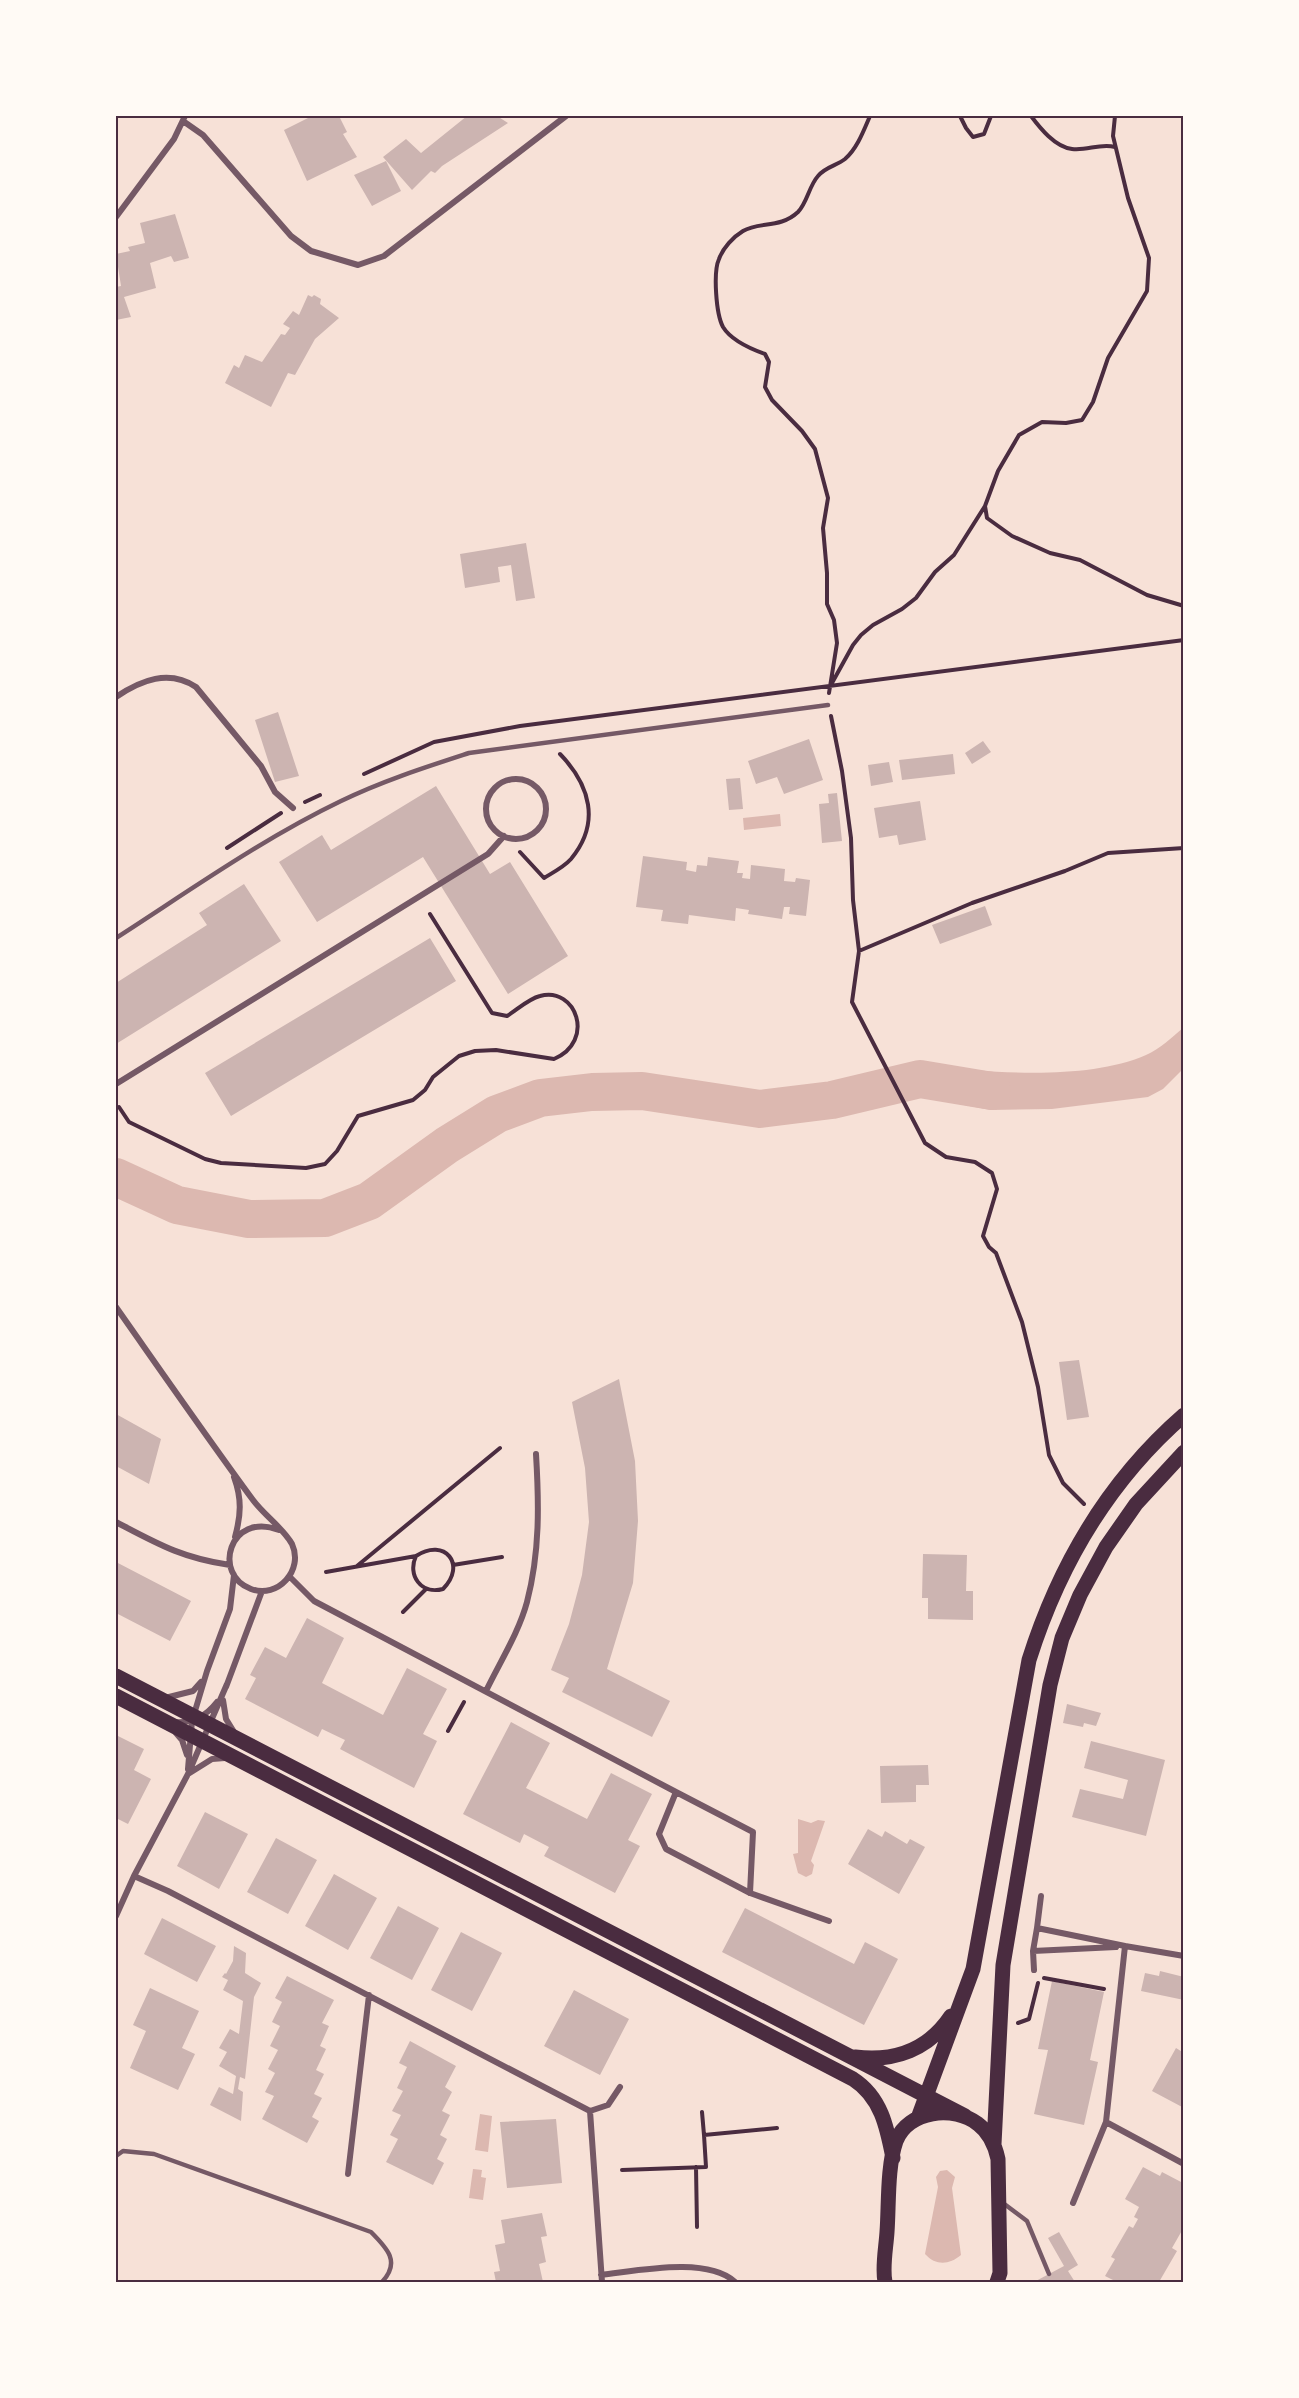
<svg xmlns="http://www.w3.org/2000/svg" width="1299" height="2398" font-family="'Work Sans',sans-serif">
<rect width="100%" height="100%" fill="#f7e1d7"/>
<path fill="#dcb8b0" d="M780 814 781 826 744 830 743 818Z
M1183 1028V1069L1163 1089 1148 1097 1052 1109 991 1110 948 1102 937 1067C999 1073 1089 1080 1146 1055 1160 1049 1172 1037 1183 1028Z
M798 1819 811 1823 818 1820 825 1821 811 1861 814 1865 812 1874 806 1877 798 1873 793 1854 798 1853Z
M480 2114 492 2116 488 2152 475 2150Z
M473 2169 482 2170 481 2177 486 2178 483 2200 469 2198Z
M947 2170 955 2177 952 2188 961 2255C949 2265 936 2266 925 2254L938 2187 936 2177 940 2171Z"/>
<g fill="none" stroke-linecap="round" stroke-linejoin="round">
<path stroke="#dcb8b0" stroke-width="38" d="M116 1177 177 1205 249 1219 325 1218 369 1201 447 1145 497 1114 540 1098 592 1092 642 1091 760 1109 832 1100 920 1079 992 1091"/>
</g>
<path fill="#ccb4b1" d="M312 116H339L347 132 343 134 357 157 307 181 284 130Z
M467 116H497L508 123 442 166 435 173 431 171 412 190 383 157 406 139 421 153Z
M386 161 401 191 372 206 354 175Z
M175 214 189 258 174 262 171 256 150 263 156 288 124 297 131 317 116 320V287L121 286 116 254 130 251 128 247 145 243 140 223Z
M308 295 312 297 314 295 321 299 320 304 339 318 315 339 295 375 288 373 271 407 225 383 234 365 239 368 245 355 262 362 281 334 285 335 290 328 283 324 293 311 299 315Z
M526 543 535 598 516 601 511 565 498 567 500 582 465 588 460 554Z
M278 712 299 776 275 782 255 720Z
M809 739 823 780 784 794 777 777 756 784 748 761Z
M983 741 991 752 972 764 965 753Z
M953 754 955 774 902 780 899 760Z
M889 762 893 782 871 786 868 765Z
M740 778 743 809 729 810 726 779Z
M436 786 490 874 510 862 568 956 508 994 423 857 317 922 279 862 322 835 331 850Z
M837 793 842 841 822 843 819 804 829 803 828 794Z
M920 801 926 840 899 845 897 835 879 838 874 808Z
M643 856 687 862 686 870 696 872 697 865 707 866 708 857 739 861 737 873H743L742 878 750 879 751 865 785 869 784 881 795 882 796 878 810 880 806 916 789 914 790 907H784L782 919 748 914 749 910 736 908 735 921 689 915 688 924 661 921 663 910 636 907Z
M244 884 281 941 116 1044V983L207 925 199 913Z
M985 906 992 925 940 944 932 925Z
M430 938 456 981 231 1116 205 1073Z
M1079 1360 1089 1417 1067 1420 1059 1362Z
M619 1379 635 1461 638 1521 633 1583 607 1669 670 1701 652 1737 562 1692 569 1678 551 1670 569 1624 582 1575 589 1522 585 1468 572 1402Z
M116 1414 161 1439 149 1484 116 1466Z
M923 1554 967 1555 966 1591H973V1620L928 1619V1598H922Z
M116 1562 191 1601 170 1641 116 1613Z
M307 1618 344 1638 322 1683 383 1715 407 1668 447 1689 423 1734 437 1741 414 1788 340 1749 345 1740 322 1729 318 1737 245 1699 256 1678 250 1675 265 1647 286 1658Z
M1067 1704 1101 1713 1096 1726 1084 1723 1083 1727 1063 1723Z
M511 1722 550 1743 526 1788 587 1819 611 1773 652 1794 628 1840 640 1846 615 1893 544 1856 549 1847 524 1834 520 1843 463 1814Z
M116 1735 144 1749 134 1770 151 1779 128 1824 116 1818Z
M1091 1741 1165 1760 1146 1836 1072 1817 1080 1789 1123 1799 1128 1780 1084 1768Z
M928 1765 929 1785H916V1802L881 1803 880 1766Z
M205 1812 248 1834 219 1889 177 1866Z
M868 1829 882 1837 885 1831 907 1844 910 1839 925 1847 899 1894 848 1864Z
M276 1838 317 1860 288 1914 247 1892Z
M334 1874 377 1898 348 1950 305 1926Z
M398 1906 439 1928 412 1980 370 1958Z
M745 1908 854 1964 865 1942 898 1959 864 2025 722 1952Z
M162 1918 216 1946 197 1982 144 1954Z
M461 1932 502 1953 472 2011 431 1990Z
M234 1946 246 1953 245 1973 261 1983 254 1997 245 2079 240 2077 238 2089 243 2092 241 2121 210 2105 219 2087 233 2094 236 2076 219 2066 227 2052 219 2048 230 2029 239 2034 243 2001 223 1990 228 1980 222 1977 225 1973 226 1974 233 1961Z
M1160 1971 1184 1977V2000L1141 1991 1145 1973 1159 1976Z
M287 1976 334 2000 322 2023 329 2026 320 2046 326 2049 316 2070 324 2074 314 2094 322 2098 312 2117 319 2121 307 2143 262 2119 274 2096 265 2092 275 2073 268 2069 278 2050 270 2046 280 2026 272 2022 282 2002 275 1998Z
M1052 1981 1104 1992 1090 2060 1098 2062 1084 2125 1034 2114 1048 2050 1038 2049Z
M150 1988 199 2011 182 2048 195 2054 178 2090 130 2068 146 2031 133 2025Z
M574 1990 629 2019 600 2075 544 2046Z
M410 2041 456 2066 445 2087 452 2092 442 2111 450 2115 440 2135 447 2139 437 2159 444 2163 433 2185 386 2162 398 2139 390 2135 401 2115 392 2111 403 2091 397 2088 407 2067 399 2063Z
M1176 2048 1184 2053V2108L1152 2091Z
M556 2119 562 2183 507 2188 500 2122Z
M1143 2167 1160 2176 1162 2172 1183 2183 1181 2187 1184 2189V2227L1172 2248 1177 2251 1159 2282H1117L1105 2276 1115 2259 1111 2257 1129 2226 1133 2228 1138 2219 1134 2217 1139 2207 1125 2199Z
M542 2213 547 2236 541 2237 546 2262 539 2264 543 2282H496L494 2272 500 2271 495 2245 505 2243 501 2220Z
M1059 2232 1078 2265 1068 2271 1075 2282H1034L1064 2266 1048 2238Z"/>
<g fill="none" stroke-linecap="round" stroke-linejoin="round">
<path stroke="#4a2c40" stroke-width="4" d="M960 116 966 128 973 137 984 134 991 116
M1031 116C1040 128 1055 147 1072 149 1087 151 1100 143 1115 147
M1115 116 1113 136 1128 198 1149 258 1147 291 1108 358 1093 402 1082 420 1066 423 1042 422 1019 435 998 471 985 506 987 518 1012 536 1050 553 1080 560 1147 595 1184 606
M832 683 853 645 861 635 873 625 902 609 916 598 935 572 954 555 985 506
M829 693 837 643 834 620 827 604V573L823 528 828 498 815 449 802 431 772 400 765 387 769 362 765 354C751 349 731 340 723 327 716 314 713 272 719 259 723 248 733 237 743 231 759 221 780 229 798 212 807 203 809 186 818 176 825 167 836 166 845 159 857 149 864 130 870 116
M831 716 842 771 851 838 853 900 859 951 852 1002 925 1143 946 1157 975 1162 992 1173 997 1189 983 1236 989 1247 996 1253 1022 1322 1038 1387 1049 1455 1063 1483 1084 1504
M364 774 434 742 520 726 1184 640
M305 802 320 795
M227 848 281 813
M520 852 544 878C552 873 564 867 571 859 601 823 590 785 560 754
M859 951 972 903 1065 871 1108 853 1184 848
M119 1107 129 1122 205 1159 221 1163 306 1168 325 1164 337 1151 358 1116 413 1100 425 1090 433 1077 459 1056 475 1051 496 1050 554 1059C596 1041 576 986 540 996 528 999 517 1010 507 1016L492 1013 430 914
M453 1565 502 1557
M357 1566 500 1448
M326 1572 416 1556C445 1537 467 1565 443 1589 421 1595 407 1575 416 1556
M403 1612 426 1589
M448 1731 464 1702
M1044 1978 1104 1989
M1018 2023 1029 2019 1038 1983
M702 2112 704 2135
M696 2167 697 2227
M622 2170 706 2167 704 2135 777 2128"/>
<path stroke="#755966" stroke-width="4.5" d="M116 938C189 891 262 839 341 801 382 781 426 767 469 753L828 705
M116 2156 123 2151 154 2154 371 2232C387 2248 401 2262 382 2282
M1003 2203 1027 2221 1049 2274"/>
<path stroke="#755966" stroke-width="6" d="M183 121 203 135 291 236 311 251 358 265 384 256 566 116
M116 217 174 139 185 116
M116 697C141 680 169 669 196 687L261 766 275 792 293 808
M486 809a30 30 0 1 1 60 0a30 30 0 1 1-60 0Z
M116 1084 488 854 504 836
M116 1307C161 1371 206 1436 253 1500 264 1515 284 1529 292 1544 304 1570 278 1599 251 1589 212 1575 229 1511 279 1530
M234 1477C242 1499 241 1515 235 1537
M116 1522C158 1544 182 1558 230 1565
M290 1577 314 1601 676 1792
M226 1687 262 1591
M486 1691C500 1662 519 1632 527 1602 540 1552 539 1504 536 1454
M165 1698 193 1691 201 1682
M223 1700 226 1719 234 1732
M174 1722C193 1724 206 1716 217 1702
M176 1733 182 1740 187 1755
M188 1769 192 1721 207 1671 230 1609 234 1575
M188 1774 212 1759 225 1758
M134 1876 168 1891 590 2111
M750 1893 753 1832 676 1792 659 1834 666 1849 750 1893 829 1921
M116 1916 134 1876 188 1774 227 1684
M1037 1928 1041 1896
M1033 1951 1116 1947
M1034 1970 1033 1951 1037 1928 1125 1946
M590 2111 602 2282
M590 2111 608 2105 620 2087
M1106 2122 1184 2164
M348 2174 369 1995
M1073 2203 1106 2122 1125 1946 1184 1956
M601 2275C637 2271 707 2256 735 2282"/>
<path stroke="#4a2c40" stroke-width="15" d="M116 1676 965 2116
M116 1696 853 2079C881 2097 887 2127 893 2158
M855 2057C895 2062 929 2049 951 2016
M918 2118 973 1969 1029 1660C1059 1565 1107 1482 1184 1415
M994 2144 1003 1965 1050 1685 1062 1638 1080 1595 1106 1547 1136 1504 1184 1452
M885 2282C882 2267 886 2248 887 2232 889 2205 887 2167 896 2141 908 2110 954 2105 978 2124 990 2133 995 2145 998 2159L1000 2273 997 2282"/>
</g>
<rect width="1299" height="2398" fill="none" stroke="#fffaf5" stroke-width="234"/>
<rect x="117" y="117" width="1065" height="2164" fill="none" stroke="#4a2c40" stroke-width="2"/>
</svg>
